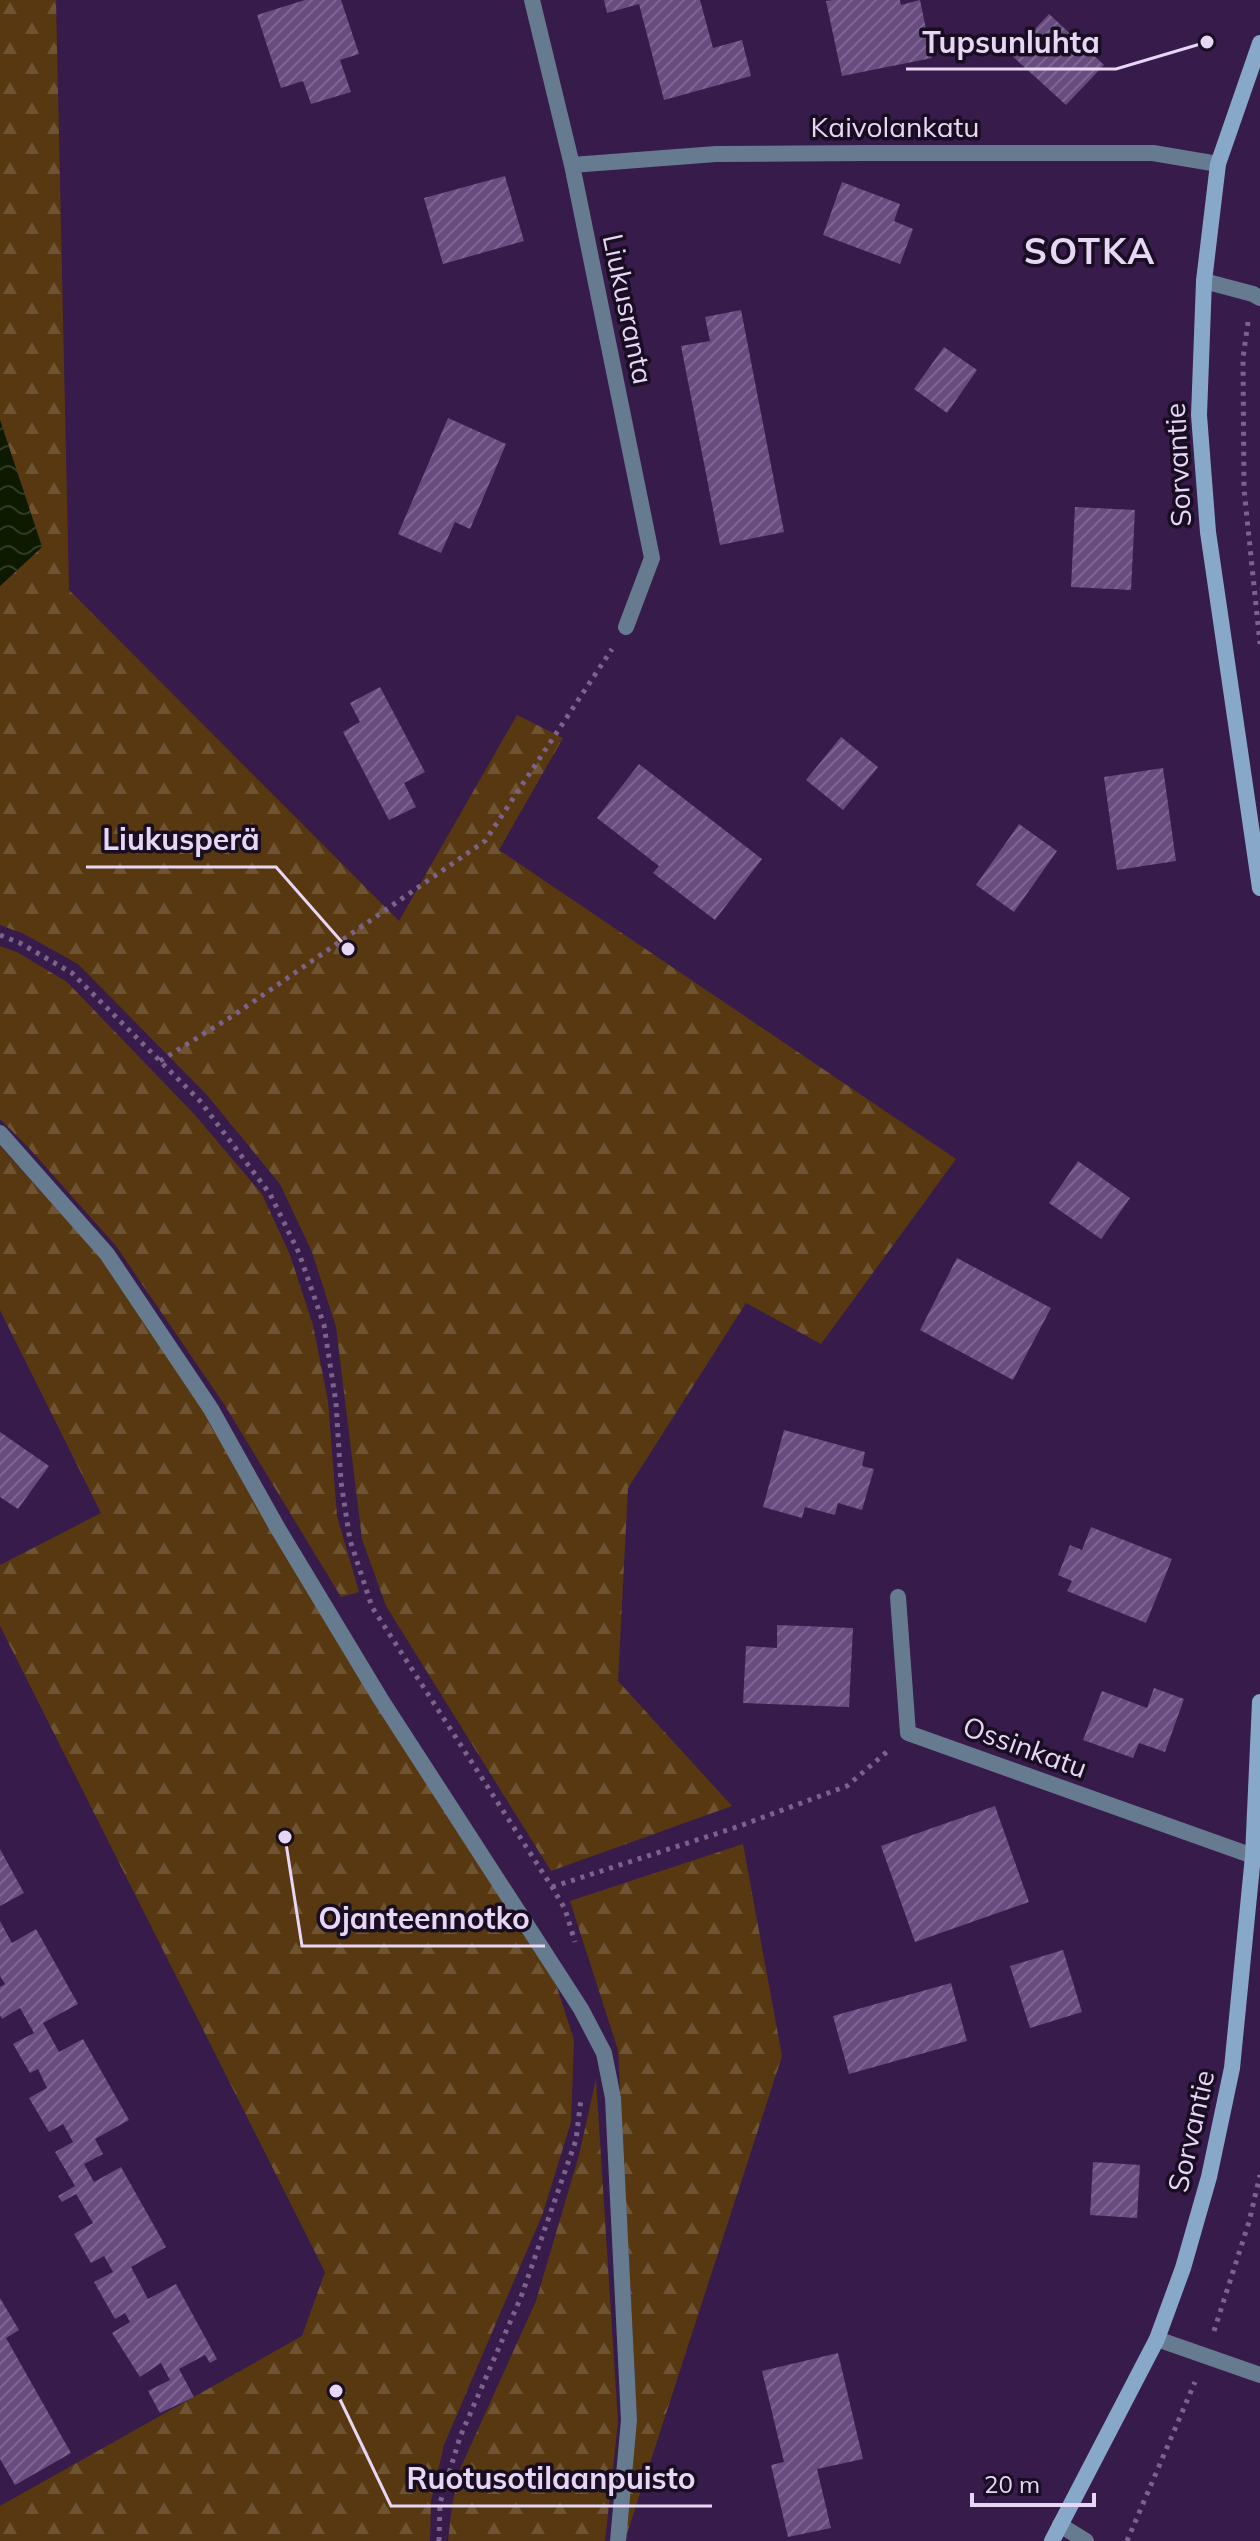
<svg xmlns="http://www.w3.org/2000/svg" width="1260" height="2541" font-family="Mulish,sans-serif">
<defs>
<pattern id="forest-firs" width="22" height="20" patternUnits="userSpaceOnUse" patternTransform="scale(2)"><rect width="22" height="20" fill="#573810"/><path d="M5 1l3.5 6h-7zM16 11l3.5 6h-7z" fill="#6f5433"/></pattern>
<pattern id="water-waves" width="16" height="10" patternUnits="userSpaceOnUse" patternTransform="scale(2)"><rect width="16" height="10" fill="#0d1a00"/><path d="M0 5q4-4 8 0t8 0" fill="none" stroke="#303b26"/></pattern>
<pattern id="building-hatch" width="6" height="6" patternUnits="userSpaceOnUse" patternTransform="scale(2)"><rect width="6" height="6" fill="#684c7f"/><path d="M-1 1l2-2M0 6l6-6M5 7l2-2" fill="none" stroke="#7e6592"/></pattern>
</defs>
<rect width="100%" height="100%" fill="#371b4b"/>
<path fill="url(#forest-firs)" d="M0 0H56L69 590 399 921 517 715 563 738 499 850 956 1159 821 1344 746 1303 628 1488 618 1681 732 1806 551 1871 386 1606 362 1539 336 1327 312 1252 280 1184 207 1095 78 964 24 934 0 925V586L42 547 0 420Z
M0 946 17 952 67 982 195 1115 262 1194 290 1255 313 1325 328 1401 337 1516 359 1592 341 1597 224 1404 116 1246 29 1148 0 1119Z
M0 1146 100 1257 205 1410 553 1975 574 2040 571 2122 543 2213 444 2445 431 2501 430 2541H0V2506L302 2336 325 2272 0 1626V1565L101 1513 0 1310Z
M743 1844 782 2056 625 2540 621 2541 637 2419 618 2050 570 1901Z
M596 2079 618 2422 605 2541H448L452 2505 461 2467 536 2301 579 2155Z"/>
<path fill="url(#water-waves)" d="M0 420 42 547 0 586Z"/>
<path fill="url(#building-hatch)" d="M305 0H341L359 54 340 60 351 92 311 104 303 81 281 88 257 15Z
M604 0H700L713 48 742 40 751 76 664 100 639 4 607 13Z
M833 0H900L901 5 920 0 932 58 842 76 826 1Z
M1049 14 1104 65 1066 105 1011 55Z
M505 176 524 241 443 264 424 198Z
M842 182 900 204 894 221 913 229 900 264 823 235Z
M741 310 784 532 720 545 681 346 710 341 705 317Z
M944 347 977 370 947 413 914 389Z
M448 418 506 444 470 529 455 522 441 553 398 534Z
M1075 507 1135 510 1131 590 1071 587Z
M380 687 425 772 404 783 416 807 389 820 343 732 360 722 350 703Z
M841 737 878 767 843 810 806 780Z
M639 764 762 859 715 920 653 873 659 866 597 818Z
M1163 768 1176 861 1117 870 1104 777Z
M1019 824 1057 851 1014 912 976 885Z
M1078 1161 1130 1198 1101 1239 1049 1203Z
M957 1258 1051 1308 1013 1380 920 1330Z
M784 1430 865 1452 862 1466 874 1469 862 1510 838 1503 835 1515 805 1507 802 1518 763 1507Z
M0 1432 49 1466 18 1509 0 1497Z
M1091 1527 1172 1559 1146 1623 1067 1591 1072 1581 1058 1575 1070 1545 1082 1550Z
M777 1625 853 1628 849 1707 743 1703 746 1646 777 1648Z
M1154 1688 1184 1699 1165 1752 1139 1743 1133 1758 1083 1740 1102 1691 1147 1708Z
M995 1806 1029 1902 915 1942 881 1846Z
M0 1849 24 1893 0 1906Z
M0 1921 12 1943 36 1929 78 2004 43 2023 59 2052 83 2039 129 2120 95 2139 103 2154 84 2164 94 2182 121 2167 166 2247 131 2267 148 2299 176 2284 217 2359 210 2363 205 2355 179 2369 194 2397 160 2413 148 2391 170 2380 161 2363 140 2377 112 2333 130 2322 125 2313 115 2319 94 2282 113 2272 104 2256 91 2263 74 2234 93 2223 76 2194 62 2202 58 2196 75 2186 55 2152 73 2142 63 2124 49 2132 29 2098 47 2088 38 2069 30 2073 13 2044 34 2033 20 2008 2 2019 0 2015V1987L5 1984 0 1976Z
M1063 1950 1082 2012 1030 2028 1010 1966Z
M951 1983 967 2041 849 2074 833 2016Z
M1093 2162 1140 2165 1137 2218 1090 2215Z
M0 2298 19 2330 6 2338 71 2453 15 2485 0 2459Z
M838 2353 863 2459 817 2469 831 2528 788 2537 771 2465 784 2462 762 2371Z"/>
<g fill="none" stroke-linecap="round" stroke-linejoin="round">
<path stroke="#7b638c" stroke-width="5" stroke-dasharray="4 6" stroke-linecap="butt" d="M1248 322 1243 358 1244 489 1260 644
M0 935 20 943 72 973 200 1101 270 1194 299 1253 324 1325 336 1403 341 1482 350 1540 372 1607 552 1887 565 1909 575 1942
M160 1061 234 1015 485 841 612 649
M552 1887 737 1827 847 1786 889 1750
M1214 2331 1249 2222 1260 2175
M439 2541 440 2503 460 2437 521 2297 576 2140 581 2099
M1127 2541 1195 2382"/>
<path stroke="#667b8f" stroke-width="16" d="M0 1133 107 1254 211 1409 277 1527 380 1698 581 2009 604 2053 613 2098 629 2420 618 2541
M1157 2339 1260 2375"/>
<path stroke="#667b8f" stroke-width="16" d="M532 0 572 165 652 558 626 627
M572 165 716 154 867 153H1153L1218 164
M1204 281 1253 294 1260 298
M898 1597 908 1733 1253 1856
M1060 2525 1086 2541"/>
<path stroke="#88a8c9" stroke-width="16" d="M1260 43 1218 164 1204 281 1199 415 1208 532 1260 888
M1052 2541 1157 2339 1183 2268 1209 2177 1232 2068 1253 1856 1260 1702"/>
</g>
<g text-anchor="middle" stroke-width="7" stroke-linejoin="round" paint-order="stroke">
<g font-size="28" fill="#e7d7f5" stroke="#180d21">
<text x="895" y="137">Kaivolankatu</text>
<text transform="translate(628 309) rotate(78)" y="10">Liukusranta</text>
<text transform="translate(1178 465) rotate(-93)" y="10">Sorvantie</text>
<text transform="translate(1025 1747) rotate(20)" y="10">Ossinkatu</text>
<text transform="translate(1191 2131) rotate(-77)" y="10">Sorvantie</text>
</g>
<g font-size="36" font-weight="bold" letter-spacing="2" fill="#e7d7f5" stroke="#180d21">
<text x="1090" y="264">SOTKA</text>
</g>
</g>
<path fill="none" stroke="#e7d7f5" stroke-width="3" d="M1207 42L1116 69H906M348 949L276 867H86M285 1837L302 1946H545M336 2391L391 2506H712"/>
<g fill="#e7d7f5" stroke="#180d21" stroke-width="3">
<circle cx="1207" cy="42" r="8"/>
<circle cx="348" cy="949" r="8"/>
<circle cx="285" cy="1837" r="8"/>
<circle cx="336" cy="2391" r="8"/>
</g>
<g font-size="30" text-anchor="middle" font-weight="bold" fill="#e7d7f5" stroke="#180d21" stroke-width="7" stroke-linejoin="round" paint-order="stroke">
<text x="1011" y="53">Tupsunluhta</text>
<text x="181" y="850">Liukusperä</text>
<text x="424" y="1929">Ojanteennotko</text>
<text x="551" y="2489">Ruotusotilaanpuisto</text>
</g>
<path d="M972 2493v12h122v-12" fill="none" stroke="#e7d7f5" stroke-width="4"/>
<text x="984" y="2493" font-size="24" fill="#e7d7f5" stroke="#180d21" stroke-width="6" paint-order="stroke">20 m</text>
</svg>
